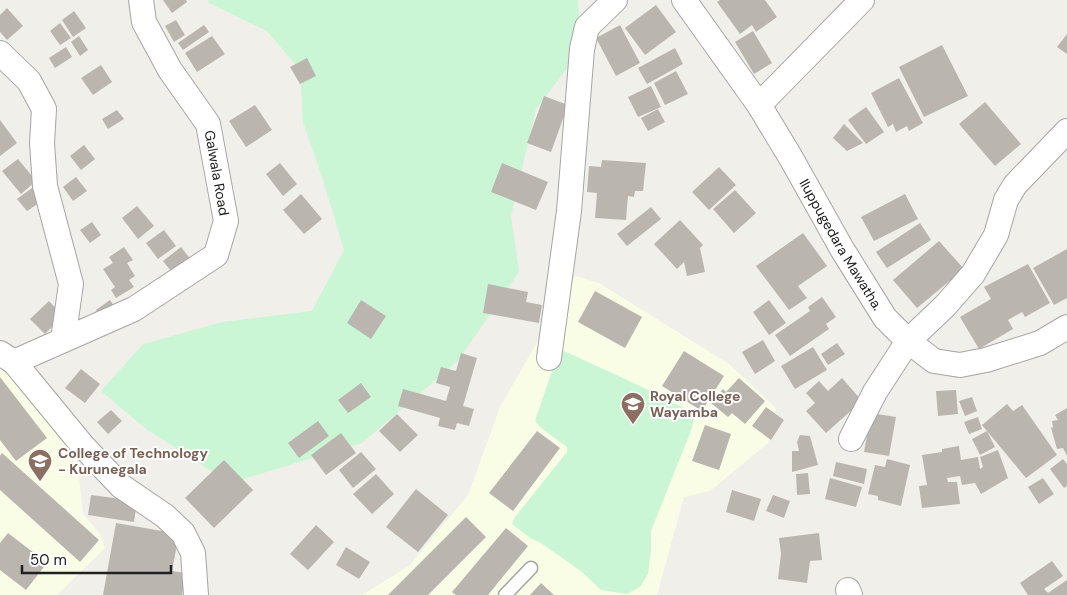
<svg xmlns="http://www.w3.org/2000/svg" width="1067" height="595" font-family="'DM Sans',sans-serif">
<rect width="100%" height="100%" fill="#f1efe9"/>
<path fill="#f9fde6" d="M575 276 599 283 729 364 776 408 768 443 710 491 684 497 657 595H362L409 566 468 495 500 407Z
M0 358 76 450 83 514 100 534 105 548 57 595H0Z"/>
<path fill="#cbf6d5" d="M208 0H578L582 49 536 109 511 216 519 272 458 361 362 443 230 483 146 429 101 391 143 344 222 322 312 311 344 250 323 180 303 122 300 70 267 31 209 3Z
M564 351 638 385 682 407 694 416 692 428 651 531V551L648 574 640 587 627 594 601 590 582 572 541 543 530 538 512 524 515 517 567 452V447L540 427 535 421 557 356Z"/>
<path fill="#bab6af" d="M163 0H186L187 2 172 13Z
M720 0H765L777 17 756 32 752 25 740 34 717 2Z
M656 5 676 32 645 55 625 28Z
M7 8 23 26 7 40 0 32V15Z
M74 11 86 28 73 37 62 20Z
M176 20 185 35 174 42 165 26Z
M60 23 71 38 60 45 50 31Z
M204 25 209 32 183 50 178 43Z
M620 25 640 63 616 76 596 38Z
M753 31 772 63 754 74 735 42Z
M1067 34V54L1057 47Z
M79 36 88 50 80 56 71 42Z
M212 36 225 54 197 72 185 53Z
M942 45 968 96 924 117 899 67Z
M66 47 72 57 55 68 49 58Z
M675 48 683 64 647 84 638 68Z
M307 58 316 76 300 84 290 67Z
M101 65 112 82 93 95 81 78Z
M676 71 688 94 665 105 654 83Z
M899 78 923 123 909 131 907 126 896 132 893 124 888 127 871 93Z
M651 86 661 107 638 117 628 97Z
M544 96 568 105 551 152 527 143Z
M985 102 1021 144 995 166 959 124Z
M255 105 272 130 246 147 229 121Z
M866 107 884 132 866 144 848 120Z
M658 109 665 122 648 131 641 118Z
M117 110 124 119 108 129 102 119Z
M0 120 17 143 0 156Z
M844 124 863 143 847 151 833 138Z
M84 145 95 159 81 170 70 156Z
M18 159 36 181 21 194 2 171Z
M602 160 646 163 643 191H635L634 197 628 196 626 220 595 218 597 193 587 192 589 166 601 167Z
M280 163 297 184 283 196 266 174Z
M502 163 548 182 536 210 491 192Z
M719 167 736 185 709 210 692 192Z
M76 177 87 191 73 201 63 187Z
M32 188 42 201 27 211 17 199Z
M735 190 756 213 734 233 713 209Z
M301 194 322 219 304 234 283 210Z
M905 194 918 219 874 241 861 217Z
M137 206 154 226 138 239 122 218Z
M651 207 661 219 627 246 617 234Z
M680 220 703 245 700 248 705 272 687 276 684 262 677 269 654 244Z
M92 222 101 235 90 243 80 230Z
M920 223 931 240 887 268 876 252Z
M164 230 176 246 158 259 146 243Z
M803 233 827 266 798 286 807 298 789 310 756 266Z
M939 241 964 269 917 308 893 280Z
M124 247 133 260 127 263 135 276 129 280 134 287 116 298 111 290 115 287 103 269 113 263 109 257Z
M181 247 192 261 175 276 163 261Z
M1067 249V298L1054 305 1033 268Z
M1028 264 1050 303 1025 317 1022 312 1008 320 1013 329 979 349 960 317 991 299 984 287Z
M488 284 528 292 526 302 542 305 539 323 483 313Z
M595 291 642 317 625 348 578 322Z
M822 297 836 317 826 324 829 329 790 356 775 335 810 311 808 307Z
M110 300 117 310 103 320 96 310Z
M361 300 386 316 371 339 347 323Z
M769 300 786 323 769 335 753 312Z
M49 301 63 316 45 334 30 319Z
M763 340 775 361 755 374 742 352Z
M837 343 845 354 828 365 821 354Z
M813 347 827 370 795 389 781 366Z
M684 351 724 376 702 411 662 386Z
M461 353 477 358 463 406 474 409 469 426 457 423 455 430 438 426 440 418 398 406 403 389 446 401 450 387 436 383 441 367 456 371Z
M81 369 100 384 85 403 65 388Z
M0 377 47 438 16 461 0 440Z
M739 378 765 401 745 424 732 413 728 417 711 403 723 389 726 392Z
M842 378 862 401 826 433 806 411 815 403 806 393 819 381 828 391Z
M361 383 371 397 348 413 338 400Z
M956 390 958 414 938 416 936 391Z
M972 397 977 411 965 416 959 401Z
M1007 404 1013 411 1022 405 1057 455 1026 478 982 425Z
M766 407 784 420 771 440 752 426Z
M1067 408V456L1063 448 1057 449 1051 428 1053 427 1052 421 1058 420 1055 415Z
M111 410 122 421 108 434 97 422Z
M871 413 896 417 889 456 864 452Z
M397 414 418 435 400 452 379 431Z
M978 417 982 429 969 434 964 422Z
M318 421 329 436 299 458 288 443Z
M705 425 731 434 719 470 692 461Z
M537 431 560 448 513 511 489 493Z
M987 431 995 447 980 455 972 439Z
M341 433 356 453 326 475 311 455Z
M800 435 810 436 818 465 792 472V451H799L797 442Z
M959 446 961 460 978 457 980 469 983 467 980 457 998 450 1008 478 981 494 975 483 962 485 960 476 947 478 948 482H957L960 504 922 508 919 486 927 485 922 455 942 452V449Z
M361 452 376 469 353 488 339 470Z
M2 453 99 540 80 562 0 490V456Z
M887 459 910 465 901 506 878 500V496L868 494 875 465 885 467Z
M1063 459 1067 464V486L1064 488 1050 469Z
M224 460 253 490 214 528 185 498Z
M836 462 867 469 864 484 833 476Z
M808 473 810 494 797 495 796 474Z
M376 474 394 494 372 514 353 494Z
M830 478 862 487 856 507 825 499Z
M1043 478 1054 494 1039 504 1028 487Z
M416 489 448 515 418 552 386 527Z
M732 490 761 499 754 521 726 512Z
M91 495 137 501 134 522 88 515Z
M773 495 790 501 784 518 766 511Z
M466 517 486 537 428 595H388Z
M116 523 179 534 172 571 186 573 182 595H103Z
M316 525 334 542 308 570 290 554Z
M506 528 528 546 488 595H456L452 592Z
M8 533 47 563 26 590 0 570V543Z
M819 533 822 560 810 561 807 583 778 579 781 554 779 538Z
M346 547 370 562 359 579 336 565Z
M1052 561 1063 576 1044 589 1048 593 1067 580V595H1028L1020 583Z
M541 583 554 595H530Z"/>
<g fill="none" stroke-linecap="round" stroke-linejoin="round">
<defs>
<path id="lane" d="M505 595 531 568"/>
<g id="street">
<path id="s1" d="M684 0 759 105 791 158 842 249 885 318 908 341 934 361 960 365 986 360 1040 343 1067 327"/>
<path d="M0 53 29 81 44 109 42 143 45 186 71 284 63 340"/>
<path d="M759 105 862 0"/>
<path d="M0 353 14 362 83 446 121 486 165 516 183 533 193 553 196 595"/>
<path d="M549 358 569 211 582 49 587 27 615 0"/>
<path d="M14 362 134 309 216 255 226 221 208 124 170 70 144 22 141 0"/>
<path d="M851 439 875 392 908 341 945 306 973 274 996 235 1006 200 1015 185 1067 131"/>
<path d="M848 590 850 595"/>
</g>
</defs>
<use href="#lane" stroke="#a5a5a5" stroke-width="15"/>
<use href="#street" stroke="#a5a5a5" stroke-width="26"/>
<use href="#lane" stroke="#fff" stroke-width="12"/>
<use href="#street" stroke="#fff" stroke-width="24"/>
</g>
<defs>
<symbol id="school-pin" viewBox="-11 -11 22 30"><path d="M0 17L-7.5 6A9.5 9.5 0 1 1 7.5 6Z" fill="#8d6e63" stroke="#fff"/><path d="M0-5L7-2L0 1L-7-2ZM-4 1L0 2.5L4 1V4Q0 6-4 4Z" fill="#fff"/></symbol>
</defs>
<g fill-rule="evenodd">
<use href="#school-pin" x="619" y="390" width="28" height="38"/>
<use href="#school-pin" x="26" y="447" width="28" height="38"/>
</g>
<g text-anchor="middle" stroke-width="4" stroke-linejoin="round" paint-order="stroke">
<g font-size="14" fill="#212121" stroke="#fff">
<text transform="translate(217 173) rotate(80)" y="5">Galwala Road</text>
<text dy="5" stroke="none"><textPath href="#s1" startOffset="291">Iluppugedara Mawatha.</textPath></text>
</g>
<g font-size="14" font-weight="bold" fill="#785e54" stroke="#fff" text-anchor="start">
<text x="650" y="401">Royal College<tspan x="650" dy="16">Wayamba</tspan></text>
<text x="58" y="458">College of Technology<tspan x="58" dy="16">- Kurunegala</tspan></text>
</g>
</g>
<path d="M22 565v8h149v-8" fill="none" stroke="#212121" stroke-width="2.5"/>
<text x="30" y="565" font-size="15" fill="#212121" stroke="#ffffff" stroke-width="4" paint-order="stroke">50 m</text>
</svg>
